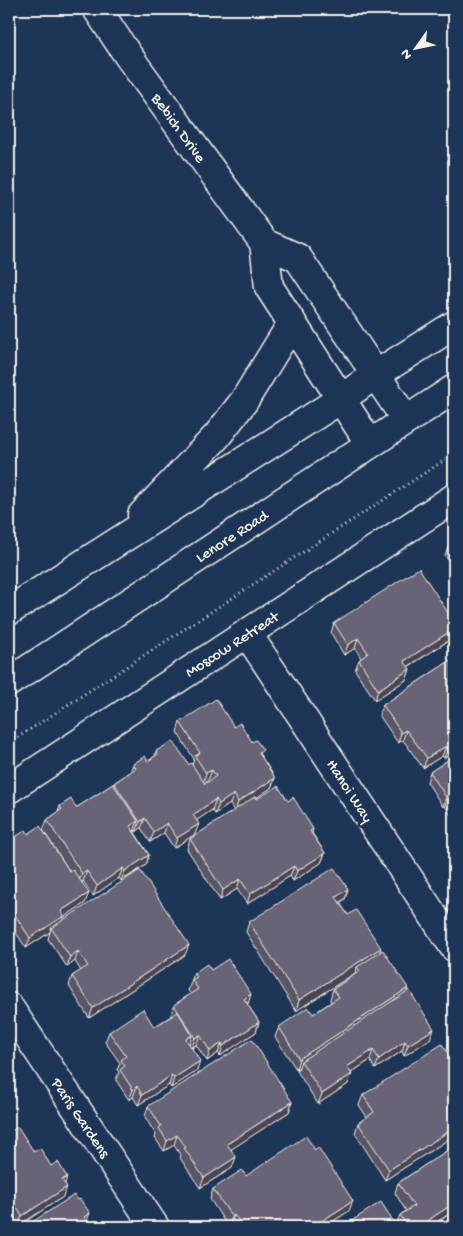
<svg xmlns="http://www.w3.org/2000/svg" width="463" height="1236" font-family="'Gochi Hand',sans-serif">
<rect width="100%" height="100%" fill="#1d3557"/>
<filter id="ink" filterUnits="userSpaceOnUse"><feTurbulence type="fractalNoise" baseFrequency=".02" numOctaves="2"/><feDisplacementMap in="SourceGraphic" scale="10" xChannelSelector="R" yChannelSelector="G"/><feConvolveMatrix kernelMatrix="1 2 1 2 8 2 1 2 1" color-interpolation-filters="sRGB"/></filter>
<g filter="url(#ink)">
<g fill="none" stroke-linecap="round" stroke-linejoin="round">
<defs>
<path id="minor" d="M97 9 127 54 264 243 269 287 370 444
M264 243 298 258 406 420
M247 633 454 947
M9 789 454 498
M9 1007 155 1227"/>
<path id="tertiary" d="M142 515 217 436 244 401 292 323
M9 611 341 399 375 375 454 325
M9 682 454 389"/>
</defs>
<use href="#minor" stroke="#f4f1e8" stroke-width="31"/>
<use href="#tertiary" stroke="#f4f1e8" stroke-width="31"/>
<path stroke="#f4f1e8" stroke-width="3" stroke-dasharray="1 4" stroke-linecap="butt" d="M9 743 454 454"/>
<use href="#minor" stroke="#1d3557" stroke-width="28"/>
<use href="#tertiary" stroke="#1d3557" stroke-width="28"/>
</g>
<path fill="#5a5566" stroke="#f4f1e8" d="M454 541V569L445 555 449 545Z
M334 623 454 637 408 667 410 669 406 680 375 700 355 670 359 660 361 658 355 648 344 655 331 633Z
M454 658V752L444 758 442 756 423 768 403 740 398 743 379 715 383 705Z
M180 722 234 727 261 756 275 778 271 788 256 798 257 799 288 801 313 829 312 833 325 853 321 863 293 881 290 876 247 904 237 889 220 900 187 849 190 839 234 811 230 804 215 814 212 810 197 820 195 834 174 848 164 833 150 842 141 828 136 832 135 830 134 831 149 855 146 865 121 881 119 878 93 896 83 881 82 882 85 903 63 918 62 922 185 955 89 1018 69 986 72 976 81 971 75 961 67 967 48 939 50 932 26 948 9 922V841L28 834 70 872 43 830 47 820 58 812 60 806 76 808 113 784 114 783 130 772 133 764 148 761 155 756 156 751 189 765H192L194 759 177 732Z
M454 756V820L445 806 443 807 427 782 430 772Z
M348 889 345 899 340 903 348 915 380 952 408 988 406 992 430 1039 404 1056 402 1051 375 1069 370 1060 351 1073 348 1084 318 1104 297 1071 299 1067 296 1069 275 1037 279 1027 313 1014 331 1002 330 999 333 989 354 976 355 973 296 1011 246 932 249 922Z
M211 970 247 1004 259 1022 256 1032 220 1056 218 1053 207 1061 196 1045 192 1048 197 1071 171 1088 169 1085 138 1105 133 1097 129 1100 116 1080 119 1072 117 1070 120 1063 105 1042 109 1032 154 1027 171 1016V1015L174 1005 191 994 188 991 194 973Z
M454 1062V1143L452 1145 449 1139 385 1180 355 1133 358 1123 367 1117 359 1105 363 1095Z
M292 1102 289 1112 231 1149 232 1168 200 1188 180 1158 181 1156 174 1145 164 1151 155 1138 156 1135 145 1117 148 1106Z
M9 1132 51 1166 65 1184 63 1197 18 1226 9 1212Z
M454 1146V1211L441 1220 443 1224 454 1227H398L396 1225 400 1215 406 1211 395 1193 398 1183Z
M246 1176 349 1211 324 1227H232L231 1225 228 1227 210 1199 213 1189Z"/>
<path fill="#4a4553" stroke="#f4f1e8" d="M454 629V637L401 671 404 661Z
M358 638 355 648 344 655 348 645Z
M410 669 406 680 375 700 378 690Z
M406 730 403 740 398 743 401 733Z
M454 744V752L444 758 448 748Z
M446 746 442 756 423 768 427 758Z
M212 770 208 780 203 784 206 773Z
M275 778 271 788 235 812 238 802Z
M234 794 230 804 215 814 219 804Z
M448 795 445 806 443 807 446 797Z
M216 799 212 810 190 825 193 815Z
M145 818 141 828 136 832 140 822Z
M138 821 134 831 127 836 130 826Z
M167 823 164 833 150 842 154 832Z
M199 824 195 834 174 848 177 838Z
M325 853 321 863 293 881 297 871Z
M149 855 146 865 121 881 125 871Z
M294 866 290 876 247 904 250 894Z
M123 868 119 878 93 896 97 886Z
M87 871 83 881 78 884 82 874Z
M240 879 237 889 220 900 223 890Z
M348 889 345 899 332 907 336 897Z
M89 893 85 903 63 918 60 926 51 928 50 932 26 948 30 938 61 911Z
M189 945 185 955 89 1018 93 1008Z
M381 948 378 958 357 967 355 973 296 1011 299 1000Z
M78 951 75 961 67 967 70 957Z
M408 988 404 998 301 1061 299 1067 296 1069 299 1059Z
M251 994 248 1004 244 999Z
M259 1022 256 1032 220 1056 223 1046Z
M434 1029 430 1039 404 1056 408 1045Z
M192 1035 189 1045 186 1039Z
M200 1035 196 1045 192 1048 195 1038Z
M405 1041 402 1051 375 1069 379 1059Z
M222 1043 218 1053 207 1061 210 1051Z
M373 1050 370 1060 343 1078 347 1067Z
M200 1061 197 1071 171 1088 174 1078Z
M352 1074 348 1084 318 1104 322 1094Z
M172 1075 169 1085 138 1105 142 1095Z
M137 1086 133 1097 129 1100 133 1090Z
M292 1102 289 1112 224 1154 227 1144Z
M452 1129 449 1139 385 1180 389 1170Z
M177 1135 174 1145 164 1151 167 1141Z
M236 1157 232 1168 200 1188 204 1178Z
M67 1177 64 1187 62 1180Z
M67 1187 63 1197 18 1226 22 1216Z
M353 1201 349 1211 324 1227H312Z
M454 1203V1211L429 1227H418Z
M90 1213 86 1223 84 1217Z
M234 1215 231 1225 228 1227 232 1217Z"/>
<path fill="#696377" stroke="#f4f1e8" d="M454 541V553L449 545Z
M419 568 454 622V629L404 661 410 669 378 690 359 660 368 653 358 638 348 645 334 623Z
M454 658V744L448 748 446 746 427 758 406 730 401 733 383 705Z
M216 699 234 727 240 723 252 742 256 740 263 750 259 753 275 778 238 802 234 794 219 804 216 799 193 815 199 824 177 838 167 823 154 832 145 818 140 822 114 783 136 768 133 764 145 756 148 761 158 754 156 751 173 741 189 765 191 763 205 784 216 776 212 770 206 773 195 756 200 753 180 722Z
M454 756V804L448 795 446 797 430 772Z
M113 784 138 821 130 826 149 855 125 871 123 868 97 886 87 871 82 874 47 820 62 809 60 806 71 799 76 808Z
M278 786 288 801 293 797 313 829 310 831 325 853 297 871 294 866 250 894 240 879 223 890 190 839 256 796 257 799Z
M40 826 70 872 73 870 89 893 61 911 64 916 30 938 11 909 14 908 9 900V841L26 830 28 834Z
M334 868 348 889 336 897 348 915 356 910 381 948 299 1000 249 922Z
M140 870 189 945 93 1008 72 976 88 966 78 951 70 957 51 928Z
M383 950 408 988 299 1059 279 1027 308 1007 313 1014 339 997 333 989 360 971 357 967Z
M228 959 251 994 244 999 259 1022 223 1046 222 1043 210 1051 200 1035 195 1038 174 1005 198 989 192 980 197 977 194 973 207 964 211 970Z
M409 990 434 1029 408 1045 405 1041 379 1059 373 1050 347 1067 352 1074 322 1094 301 1061Z
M143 1009 154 1027 178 1012 192 1035 186 1039 200 1061 174 1078 172 1075 142 1095 137 1086 133 1090 120 1070 125 1066 121 1060 126 1056 109 1032Z
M252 1039 292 1102 227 1144 236 1157 204 1178 184 1148 186 1147 177 1135 167 1141 159 1128 161 1126 148 1106Z
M442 1044 454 1062V1072L452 1074 454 1077V1132L452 1129 389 1170 358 1123 374 1112 363 1095Z
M18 1127 34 1152 40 1148 51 1166 58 1162 67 1177 62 1180 67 1187 22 1216 11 1199 9 1200V1132Z
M306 1136 315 1150 318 1147 353 1201 312 1227H238L236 1223 239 1221 234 1215 232 1217 213 1189 242 1170 246 1176Z
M454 1146V1203L418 1227H408L400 1215 414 1206 398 1183Z
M74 1195 78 1200 80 1199 90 1213 84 1217 90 1227H31L29 1224Z
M381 1202 397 1227H342Z
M454 1217V1227H429L440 1220 443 1224Z"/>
</g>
<g text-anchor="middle" stroke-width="5" stroke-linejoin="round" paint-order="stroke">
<g font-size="16" fill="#f4f1e8" stroke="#1d3557">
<text transform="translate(180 127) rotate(54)" y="6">Bebich Drive</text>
<text transform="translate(231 535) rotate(-33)" y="6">Lenore Road</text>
<text transform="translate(231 643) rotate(-33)" y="6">Moscow Retreat</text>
<text transform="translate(351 790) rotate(57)" y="6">Hanoi Way</text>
<text transform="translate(82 1117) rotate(56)" y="6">Paris Gardens</text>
</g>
</g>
<rect width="463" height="1236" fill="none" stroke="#1d3557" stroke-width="30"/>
<rect x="15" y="15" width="433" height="1206" fill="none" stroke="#f4f1e8" stroke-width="2" filter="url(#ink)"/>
<g transform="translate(416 48) rotate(237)" stroke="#1d3557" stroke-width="4" paint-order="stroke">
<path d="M0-4L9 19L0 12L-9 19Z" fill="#f4f1e8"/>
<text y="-8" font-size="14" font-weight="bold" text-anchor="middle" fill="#f4f1e8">N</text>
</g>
</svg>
